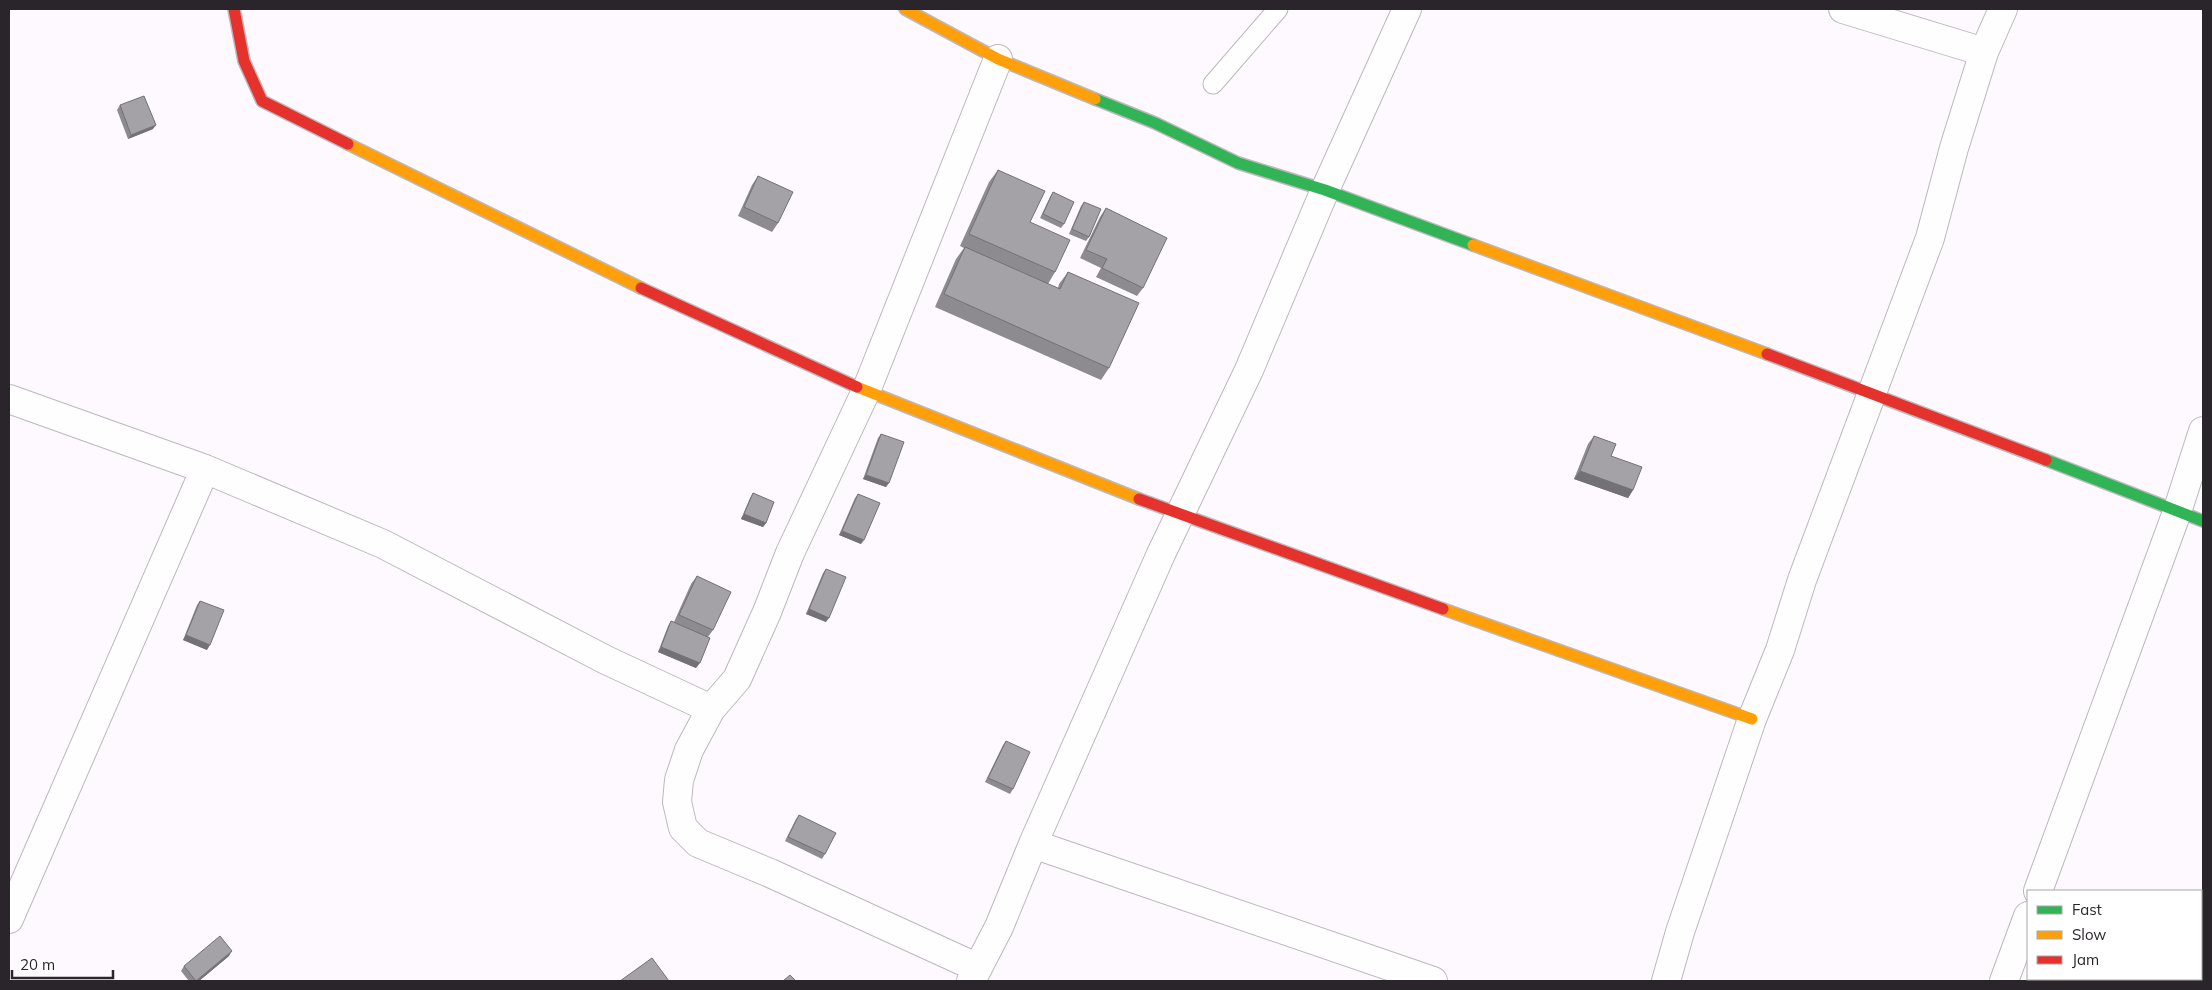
<svg xmlns="http://www.w3.org/2000/svg" width="2212" height="990" font-family="Mulish,sans-serif">
<rect width="100%" height="100%" fill="#fdf9fe"/>
<g fill="none" stroke-linecap="round" stroke-linejoin="round">
<defs>
<path id="lane" d="M1213 84 1278 9"/>
<path id="street" d="M1843 9 1984 52
M9 399 205 469 383 544 606 660 711 709
M1033 844 1433 981
M2038 891 2177 512 2203 431
M9 919 205 469
M2201 961 2203 962
M978 968 770 873 698 843 683 828 677 802 679 780 689 750 711 709 737 679 767 612 790 553 866 391 998 59
M971 981 999 927 1033 844 1161 554 1249 370 1325 190 1407 9
M1666 981 1680 932 1752 719 1780 650 1802 580 1930 238 1954 148 1984 52 2003 9
M2004 981 2028 916"/>
<path id="fast" d="M1095 99 1155 123 1238 163 1325 190 1473 245
M2046 460 2203 521"/>
<path id="slow" d="M905 9 998 59 1095 99
M348 144 641 288
M1473 245 1767 354
M857 387 1139 499
M1443 609 1752 719"/>
<path id="jam" d="M234 9 244 61 262 101 348 144
M641 288 857 387
M1767 354 2046 460
M1139 499 1443 609"/>
</defs>
<use href="#lane" stroke="#bcb8bd" stroke-width="21"/>
<use href="#street" stroke="#bcb8bd" stroke-width="30"/>
<use href="#fast" stroke="#bcb8bd" stroke-width="14"/>
<use href="#slow" stroke="#bcb8bd" stroke-width="14"/>
<use href="#jam" stroke="#bcb8bd" stroke-width="14"/>
<use href="#lane" stroke="#fffeff" stroke-width="19"/>
<use href="#street" stroke="#fffeff" stroke-width="28"/>
<use href="#fast" stroke="#30b455" stroke-width="11"/>
<use href="#slow" stroke="#ff9f0a" stroke-width="11"/>
<use href="#jam" stroke="#e5322d" stroke-width="11"/>
</g>
<path fill="#8d8b90" d="M120 105 153 129 128 139 117 110Z
M998 170 1030 222 1055 272 1048 284 1058 288 1059 284 1068 272 1109 368 1101 380 935 307 956 259 964 248 960 246 989 182Z
M758 176 778 223 772 232 738 216 752 185Z
M1053 192 1064 224 1061 228 1040 218 1050 197Z
M1084 202 1089 237 1086 241 1069 234 1081 206Z
M1106 208 1143 288 1137 296 1096 277 1101 268 1080 258 1100 217Z
M881 434 886 487 863 479 878 438Z
M1594 436 1611 456 1633 490 1628 498 1574 479 1588 444Z
M753 493 766 523 763 527 741 519 750 498Z
M858 494 861 544 839 535 855 498Z
M826 569V622L806 614 823 573Z
M697 576 713 630 708 637 696 668 658 652 668 626 671 621 674 622 691 584Z
M200 601 207 650 183 640 197 605Z
M1006 741 1013 789 1010 794 985 782 1003 745Z
M799 815 825 854 822 859 785 841 796 819Z
M229 956 199 981H189L181 971 184 966Z"/>
<path fill="#737175" d="M156 125 153 129 128 139 131 135Z
M1580 471 1633 490 1628 498 1574 479Z
M866 475 889 483 886 487 863 479Z
M744 514 766 523 763 527 741 519Z
M842 531 864 540 861 544 839 535Z
M809 609 829 618 826 622 806 614Z
M186 635 210 645 207 650 183 640Z
M661 647 700 663 696 668 658 652Z
M232 951 229 956 199 981H197Z"/>
<path fill="#a4a2a7" stroke="#737175" d="M144 96 156 125 131 135 120 105Z
M998 170 1045 191 1030 222 1070 240 1055 272 969 234Z
M758 176 793 192 778 223 744 207Z
M1053 192 1074 202 1064 224 1043 214Z
M1084 202 1101 209 1089 237 1072 229Z
M1106 208 1167 238 1143 288 1102 268 1107 259 1086 250Z
M965 247 1060 289 1068 272 1139 303 1109 368 944 294Z
M881 434 904 442 889 483 866 475Z
M1594 436 1616 444 1611 456 1642 467 1633 490 1580 471Z
M753 493 774 502 766 523 744 514Z
M858 494 880 503 864 540 842 531Z
M826 569 846 577 829 618 809 609Z
M697 576 731 592 713 630 679 615Z
M200 601 224 610 210 645 186 635Z
M671 621 710 638 700 663 661 647Z
M1006 741 1030 752 1013 789 988 778Z
M799 815 836 833 825 854 788 837Z
M220 936 232 951 196 981 184 966Z
M652 958 669 981H620Z
M790 975 796 981H783Z"/>
<rect width="2212" height="990" fill="none" stroke="#2a252b" stroke-width="20"/>
<rect x="2027" y="890" width="175" height="90" fill="#ffffff" stroke="#aaa8aa"/>
<rect x="2037" y="906" width="25" height="8" fill="#30b455" stroke="#aaa8aa"/>
<text x="2072" y="915" font-size="15" fill="#2a252b">Fast</text>
<rect x="2037" y="931" width="25" height="8" fill="#ff9f0a" stroke="#aaa8aa"/>
<text x="2072" y="940" font-size="15" fill="#2a252b">Slow</text>
<rect x="2037" y="956" width="25" height="8" fill="#e5322d" stroke="#aaa8aa"/>
<text x="2072" y="965" font-size="15" fill="#2a252b">Jam</text>
<path d="M12 970v8h101v-8" fill="none" stroke="#2a252b" stroke-width="2.5"/>
<text x="20" y="970" font-size="15" fill="#2a252b" stroke="#ffffff" stroke-width="4" paint-order="stroke">20 m</text>
</svg>
